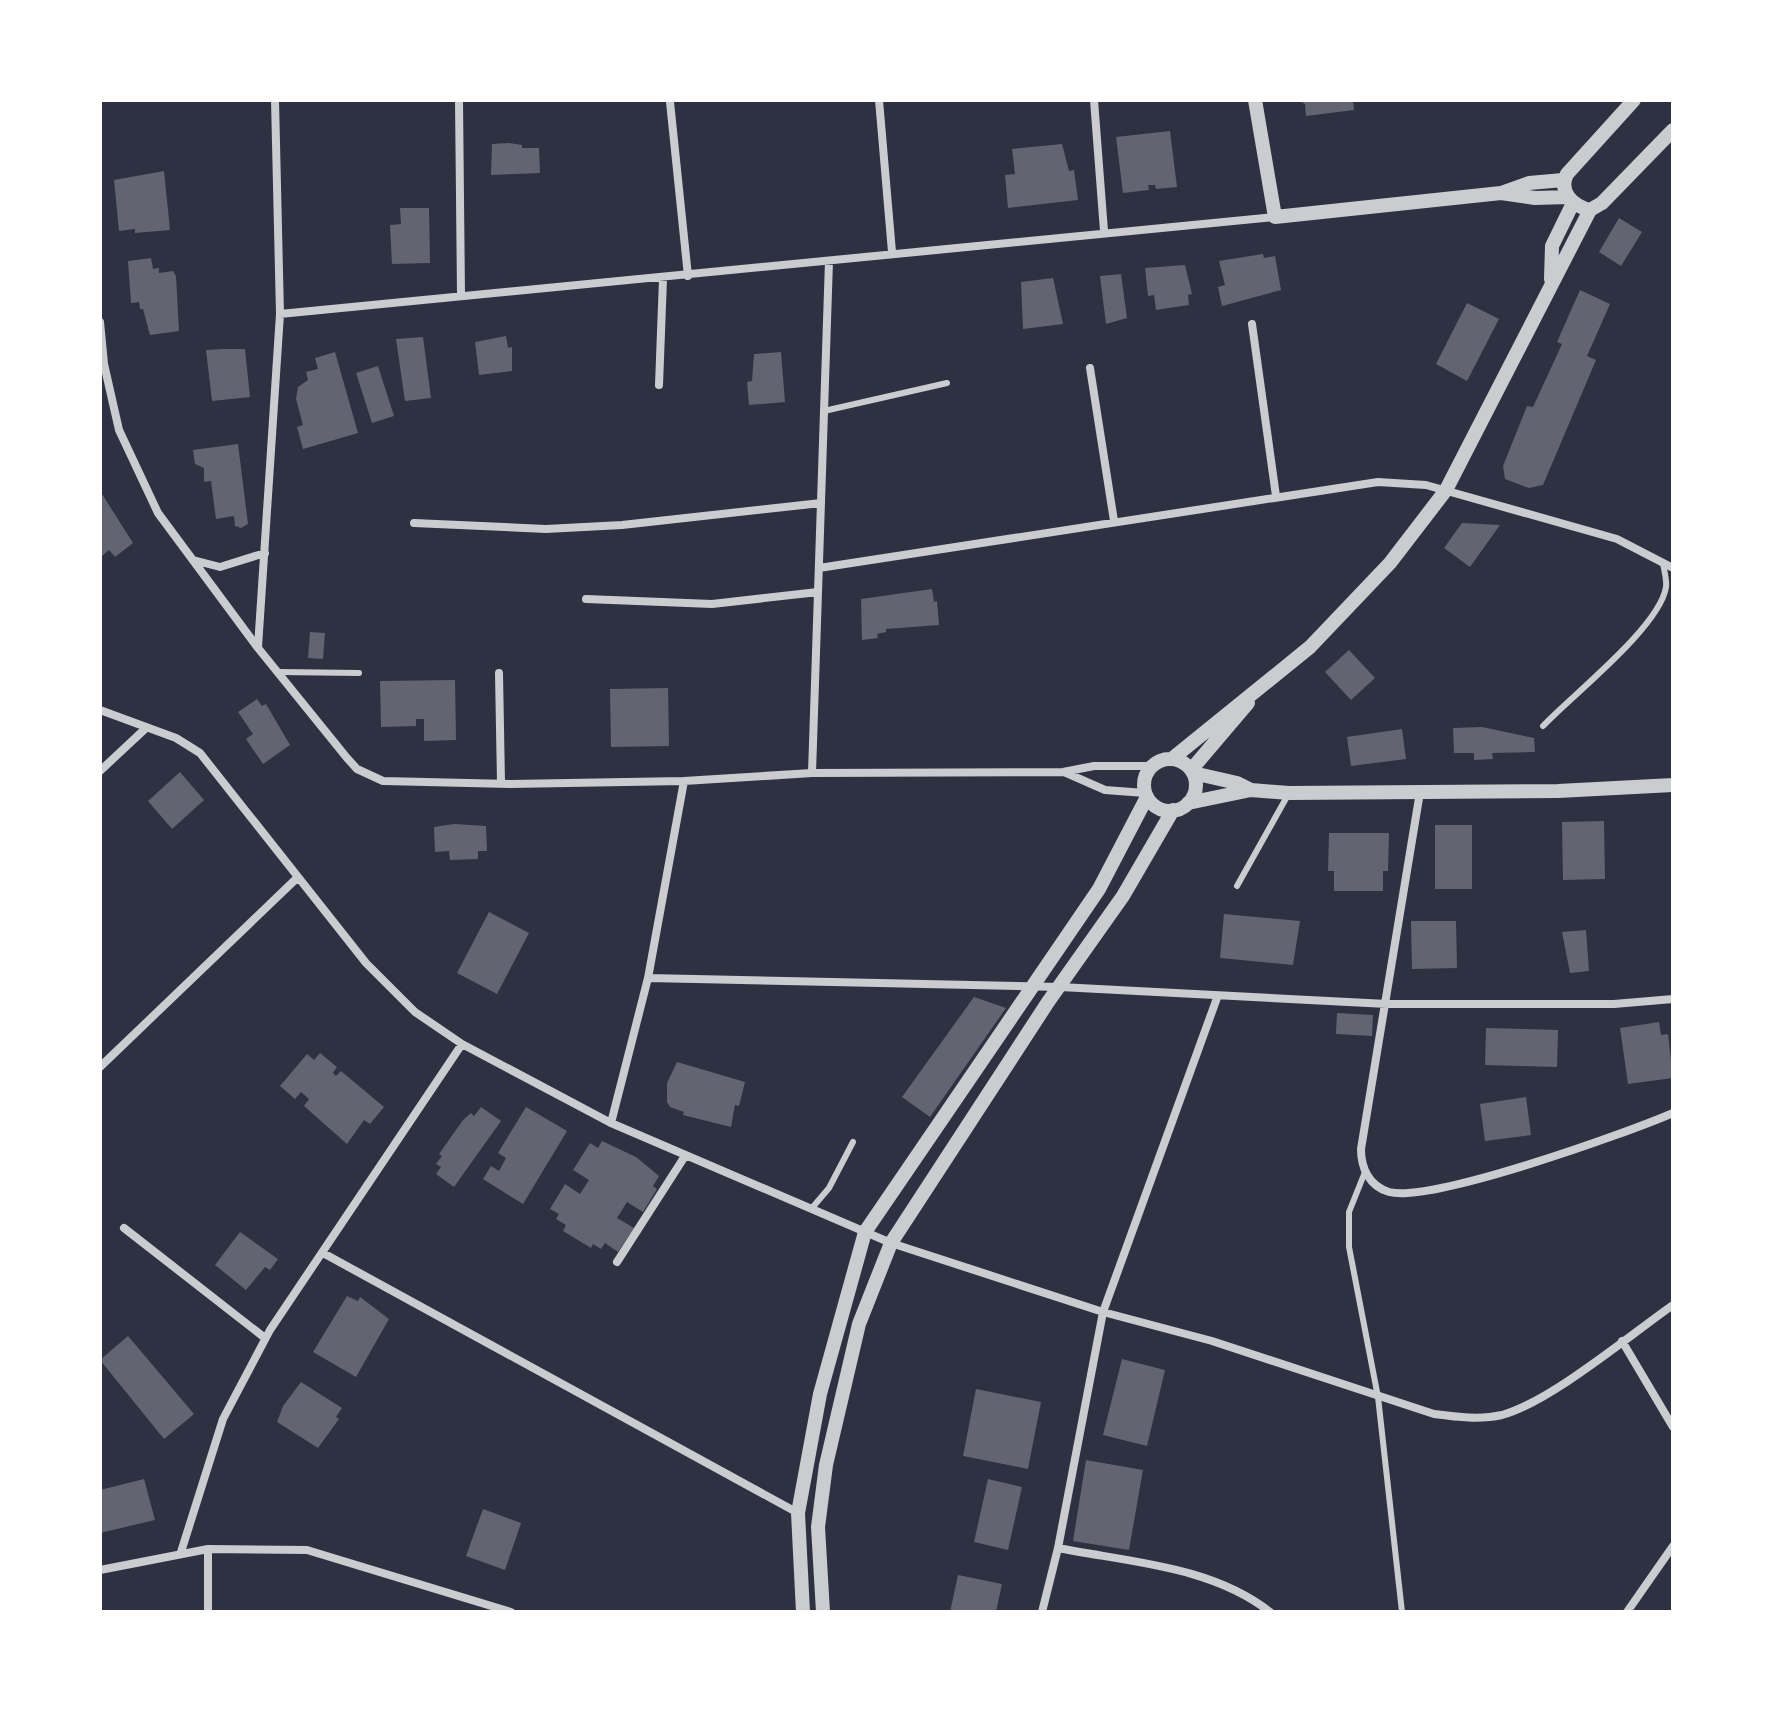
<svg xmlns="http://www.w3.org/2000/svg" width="1773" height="1712" font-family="'Roboto Condensed',sans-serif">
<rect width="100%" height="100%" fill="#2d3142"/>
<path fill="#626471" d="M1297 100H1353L1354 110 1306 116 1305 104Z
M1170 131 1177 187 1156 189 1155 185H1148L1149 190 1123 193 1116 137Z
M509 143 522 145V148H539L540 173 491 175 492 144Z
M1062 144 1069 171 1074 170 1078 200 1008 208 1005 175 1015 174 1012 149Z
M164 171 170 230 135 233V229L119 231 114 180Z
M400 208H429L430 263 392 264 390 225 401 224Z
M1619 218 1642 232 1621 266 1599 252Z
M1263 254 1264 258 1275 256 1281 290 1222 306 1218 287 1225 285 1219 261Z
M151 258 153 269 159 268V273L173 271 176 276 179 331 150 335 143 309H140L139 302 131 303 128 261Z
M1185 265 1192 294 1188 295 1189 305 1156 310 1154 295 1148 296 1145 268Z
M1121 274 1127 318 1106 324 1100 276Z
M1053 278 1063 324 1023 329 1021 282Z
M1580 290 1610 304 1587 356 1596 360 1543 485 1529 488 1505 479 1503 466 1527 406 1533 407 1562 344 1557 342Z
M1467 303 1499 319 1467 381 1436 364Z
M506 336 508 348 512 347V371L479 375 475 342Z
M423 337 431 398 405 401 396 339Z
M222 349H245L250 397 212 401 206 350Z
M335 352 358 433 303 449 297 427 303 425 296 399 298 387 308 380 306 372 318 369 315 358Z
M781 352 785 402 749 405 747 382 752 381 754 354Z
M378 366 394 416 372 423 356 373Z
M238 444 248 524 241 528 235 526 234 516 216 519 211 481 204 482V468L195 464 193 450Z
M102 494 133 543 115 557 109 550 102 556 100 553Z
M1462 523 1500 525 1470 567 1444 548Z
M932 589 934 602 937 601 939 625 886 629V632L877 634 878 638 862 640 861 599Z
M310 632 325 633 323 659 308 658Z
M1349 650 1375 678 1351 700 1325 672Z
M455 680 456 740 424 741V719H416V726L381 727 380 681Z
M668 688 669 746 611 747 610 689Z
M257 699 262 706 266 704 290 745 263 764 246 739 253 734 238 712Z
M1482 727 1534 738 1535 752 1492 753 1493 759 1474 760V753H1454L1453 728Z
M1402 729 1406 759 1351 766 1347 737Z
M180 772 204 800 172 829 148 801Z
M1604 821 1605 879 1563 880 1562 822Z
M454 824 486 826 487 851H478V859L450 860 449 851 435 852 434 827Z
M1435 825H1472V889H1435Z
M1329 833H1389L1388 871H1383V891H1334V871H1328Z
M489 912 529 933 497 994 457 973Z
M1224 914 1300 921 1293 965 1220 958Z
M1411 921H1456L1457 968 1412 969Z
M1586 930 1589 971 1570 973 1562 932Z
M974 997 1006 1008 930 1117 902 1097Z
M1337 1013 1373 1015 1372 1036 1336 1034Z
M1659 1022 1661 1035 1668 1034 1673 1078 1628 1084 1620 1028Z
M1486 1028 1558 1030 1557 1067 1485 1065Z
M320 1053 337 1067 333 1073 336 1076 341 1071 384 1107 370 1124 364 1120 347 1144 304 1106 309 1099 301 1092 295 1099 280 1086 307 1054 314 1060Z
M677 1062 745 1082 739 1106 735 1105 731 1127 683 1115 684 1112 670 1107 667 1102V1083Z
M1526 1097 1531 1135 1485 1141 1480 1104Z
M481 1107 501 1121 454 1187 436 1174 441 1167 436 1164 442 1156 439 1154 463 1120 471 1113 474 1116Z
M526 1107 567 1131 523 1204 483 1179 491 1166 499 1171 506 1158 498 1153Z
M602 1141 636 1157 659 1176 653 1186 657 1189 643 1212 627 1202 617 1218 634 1228 618 1252 605 1243 601 1249 593 1244 591 1248 563 1231 566 1225 556 1219 559 1214 550 1209 565 1184 580 1194 589 1180 573 1170 590 1143 598 1148Z
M240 1232 278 1259 270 1270 265 1267 246 1290 215 1265Z
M347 1296 358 1301 360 1297 389 1319 356 1377 313 1352Z
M128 1336 194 1414 164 1439 100 1360Z
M1122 1359 1165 1370 1147 1446 1103 1435Z
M301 1382 342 1408 336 1417 339 1419 318 1448 277 1422 283 1406Z
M976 1389 1041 1402 1028 1469 963 1456Z
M1086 1460 1143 1470 1129 1550 1073 1541Z
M144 1479 155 1520 100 1533V1490Z
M988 1479 1022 1487 1008 1550 974 1542Z
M483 1509 521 1523 505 1570 466 1556Z
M958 1575 1002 1584 996 1612H950Z"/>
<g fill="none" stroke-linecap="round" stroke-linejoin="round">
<path stroke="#caccd0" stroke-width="6" d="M824 411 947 383
M279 672 359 673
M1543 726C1571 696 1660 627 1666 587 1667 580 1664 570 1663 563
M1237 886 1289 793
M1365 1172 1349 1212V1247L1378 1397 1402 1612
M812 1208 829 1188 853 1142"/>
<path stroke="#caccd0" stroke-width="8" d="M459 100 461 295
M879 100 892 252
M1094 100 1104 231
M670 102 688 276
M280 314 1275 217
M100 322 104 364 119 430 158 513 258 648 347 758 357 769 383 781 510 784 684 781 812 773 1063 772 1094 766H1152
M1252 324 1276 496
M1090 368 1114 521
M659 385 663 279
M414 523 546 529 622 525 821 503
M193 560 220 567 265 553
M819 568 1378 482 1426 485 1617 539 1673 568
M586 599 712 604 818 592
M258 647 280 314 275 100
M499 673 501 783
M100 710 176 738 200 753 366 963 415 1012 462 1044 611 1123 891 1243 1103 1312 1212 1341 1434 1414C1457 1417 1480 1420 1502 1415 1550 1402 1630 1335 1673 1305
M100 771 146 728
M1064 772 1105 790 1145 793
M812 773 829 261
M1420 792 1361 1149C1361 1168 1369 1186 1389 1192 1431 1203 1627 1133 1673 1113
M648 978 1060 987 1387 1004H1614L1673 999
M100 1067 297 878
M611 1123 648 978 684 781
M124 1228 265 1338
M323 1253 798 1513
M617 1262 685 1156
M1622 1341 1673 1427
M1058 1548C1129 1562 1212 1566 1270 1612
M181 1552 223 1419 270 1330 462 1044
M100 1570 208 1549 307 1550 511 1612
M208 1612V1549
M1042 1612 1058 1548 1103 1312 1217 998
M1627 1612 1673 1546"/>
<path stroke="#caccd0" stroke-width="14" d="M1255 100 1275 217 1501 193 1529 183 1563 180
M1634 100 1567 174C1558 192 1573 206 1590 210L1602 203 1673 130
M1501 193 1535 198 1568 197
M1551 279 1552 246 1573 203
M1173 758 1310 647 1390 563 1446 490 1590 210
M1144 785a26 26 0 1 1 52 0a26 26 0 1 1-52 0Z
M1191 770 1248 703
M1193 773 1237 783 1251 790
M1188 803 1251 790 1289 793 1558 791 1673 785
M803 1612 798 1513 820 1394 865 1232 1099 889 1147 797
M823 1612 818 1527 826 1465 859 1324 891 1243 1048 1002 1123 896 1173 810"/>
</g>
<rect width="1773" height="1712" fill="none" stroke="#ffffff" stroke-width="204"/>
</svg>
